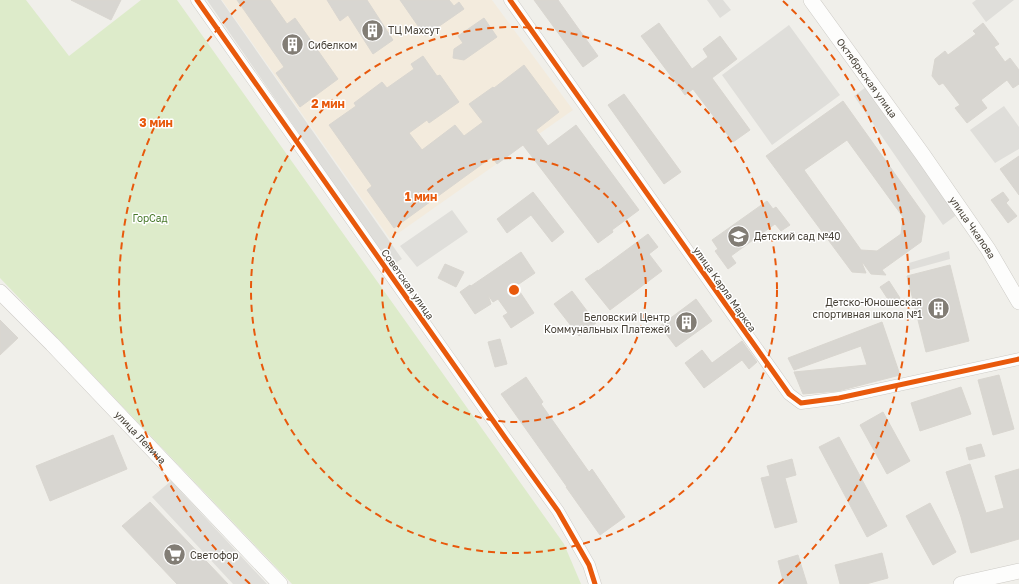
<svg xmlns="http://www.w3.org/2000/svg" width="1019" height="584" font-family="'Golos Text',sans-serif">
<rect width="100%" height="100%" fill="#f0efea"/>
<path fill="#f3ebdd" d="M222 0H492L573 110 390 239Z"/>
<path fill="#ddebca" d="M0 0H26L69 56 141 0H177L564 544 581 584H292L0 278Z"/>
<path fill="#dfdeda" d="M207 0H221L402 259 390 266Z
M707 0H723L731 10 720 18Z
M976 0H1014L986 22 972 3Z
M789 25 840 95 772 145 722 75Z
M866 87 958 214 943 225 854 96Z
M1004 106 1019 127V149L995 163 970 130Z
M452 210 468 232 417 267 400 246Z
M949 251 950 259 910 270 909 263Z
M171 481 267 584H233L152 497Z"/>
<path fill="#d8d6d1" stroke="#d9d6d0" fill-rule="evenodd" d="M71 0H121L111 20Z
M237 0H270L287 24 295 18 338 79 300 107 276 73 284 67Z
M327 0H367L393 40 373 54 348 15 340 21Z
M400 0H449L454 6 459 2 464 9 425 36Z
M534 0H558L598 56 583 67Z
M484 18 497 37 464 60 453 58 454 49 463 43 458 36Z
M659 23 692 69 708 57 703 49 720 36 737 59 712 78 750 130 733 142 693 89 685 95 641 36Z
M983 23 999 44 994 47 1005 62 1010 58 1019 70V84L1013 88 1007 80 981 100 987 108 967 123 955 108 960 105 943 83 939 85 932 76 935 59 945 51 948 55 976 34 973 31Z
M423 56 437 76 440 75 459 102 429 123 427 120 409 133 422 150 455 125 464 136 483 122 469 104 493 87 494 88 524 65 559 112 536 130 548 146 576 125 639 210 612 230 613 232 598 243 523 145 497 164 492 157 394 228 367 190 372 186 329 125 356 106 354 103 382 82 387 88 414 69 411 64Z
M624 94 681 172 664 184 608 105Z
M843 101 925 216 921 242 882 270 886 275 871 274 863 263H862L866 273 852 272 766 156ZM847 140 903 217 901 234 877 251 861 250 804 170Z
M1019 156V195L1000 169Z
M533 192 564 232 552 242 531 215 507 233 497 219Z
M1003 192 1009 200 1006 203 1017 216 1008 223 991 200Z
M767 201 773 209 776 207 790 225 781 231 775 224 731 256 736 263 728 269 715 251 718 249 712 240Z
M648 234 658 247 649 254 662 271 610 310 585 279 598 270V271Z
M521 252 535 273 516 286 534 313 511 328 503 316 508 313 498 299 493 302 488 295 491 304 475 314 460 292 470 285 471 286Z
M445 264 464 272 456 287 438 278Z
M950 265 969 341 926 352 907 276Z
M889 281 900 298 891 304 880 287Z
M572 291 596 323 579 336 554 304Z
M696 299 712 321 676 347 660 326Z
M0 320 18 338 0 355Z
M882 322 900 375 838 391 803 394 794 372 867 365 861 346 794 370 788 358Z
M500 339 507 364 495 367 488 342Z
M742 341 757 362 749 369 742 360 704 388 685 363 702 350 712 363Z
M999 375 1014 429 993 435 978 380Z
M526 377 543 402 541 404 589 472 592 469 625 517 600 535 566 487H567L501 394Z
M961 387 971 414 920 431 911 403Z
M883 412 910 461 887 474 860 425Z
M113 435 127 469 50 501 36 466Z
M839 437 887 526 867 537 819 447Z
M981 444 985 456 969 460 966 448Z
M792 459 796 475 785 478 797 522 775 528 761 478 770 476 767 466Z
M970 464 986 513 1004 508 995 476 1019 469V539L971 553 961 517 946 472Z
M150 502 228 584H177L122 526Z
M930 503 956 552 933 565 906 516Z
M882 553 888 578 866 584H840L835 565Z
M798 555 807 584H784L778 561Z"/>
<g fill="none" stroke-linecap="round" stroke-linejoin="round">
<defs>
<path id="minor" d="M197 0 506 439 558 511 589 565 595 584
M510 0 789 394 801 403 839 398 1019 359"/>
<g id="tertiary">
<path id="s1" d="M811 0 923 155 988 249 1019 302"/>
<path id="s2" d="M0 292 52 344 280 584"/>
<path d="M961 584 1019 571"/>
</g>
</defs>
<use href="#minor" stroke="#cdcbc6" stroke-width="13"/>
<use href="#tertiary" stroke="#cdcbc6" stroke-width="16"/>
<use href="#minor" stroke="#fdfdfc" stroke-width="12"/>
<use href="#tertiary" stroke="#fdfdfc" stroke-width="15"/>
<defs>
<path id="cycleway" d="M197 0 506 439 558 511 589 565 595 584
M510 0 789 394 801 403 839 398 1019 359"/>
</defs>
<use href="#cycleway" stroke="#fff" stroke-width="8"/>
<use href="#cycleway" stroke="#e8590c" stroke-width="5"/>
</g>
<g fill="none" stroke="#e8590c" stroke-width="2" stroke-dasharray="7 5">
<circle cx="514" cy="290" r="132"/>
<circle cx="514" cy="290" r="263"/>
<path d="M250 584A395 395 0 0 1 245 1M783 1A395 395 0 0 1 778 584"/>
</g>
<defs>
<symbol id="building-disc" viewBox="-11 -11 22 22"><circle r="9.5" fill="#827d75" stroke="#fff"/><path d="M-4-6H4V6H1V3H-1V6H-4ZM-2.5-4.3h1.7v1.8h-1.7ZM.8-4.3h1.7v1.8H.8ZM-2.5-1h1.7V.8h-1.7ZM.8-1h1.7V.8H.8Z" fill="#fff"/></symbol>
<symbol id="school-disc" viewBox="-11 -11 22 22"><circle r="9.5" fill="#827d75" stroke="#fff"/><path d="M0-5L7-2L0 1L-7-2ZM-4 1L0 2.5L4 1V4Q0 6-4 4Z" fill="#fff"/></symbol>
<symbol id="supermarket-disc" viewBox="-11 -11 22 22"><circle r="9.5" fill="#827d75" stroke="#fff"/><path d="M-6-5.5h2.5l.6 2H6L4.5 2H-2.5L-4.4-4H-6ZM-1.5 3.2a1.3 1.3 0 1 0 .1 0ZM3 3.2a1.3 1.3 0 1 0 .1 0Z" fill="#fff"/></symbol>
</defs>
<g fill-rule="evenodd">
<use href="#building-disc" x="360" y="18" width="25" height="25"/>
<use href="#building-disc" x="280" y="32" width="25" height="25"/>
<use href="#school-disc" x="726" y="224" width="25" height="25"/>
<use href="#building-disc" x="926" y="296" width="25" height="25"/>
<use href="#building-disc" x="674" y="310" width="25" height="25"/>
<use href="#supermarket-disc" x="162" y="542" width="25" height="25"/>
</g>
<g text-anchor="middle" stroke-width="3" stroke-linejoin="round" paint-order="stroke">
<g font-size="10" fill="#464036" stroke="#fff" text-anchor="start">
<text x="388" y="34">ТЦ Махсут</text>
<text x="308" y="49">Сибелком</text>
<text x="754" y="240">Детский сад №40</text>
<text x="922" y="306" text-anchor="end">Детско-Юношеская<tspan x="922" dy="12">спортивная школа №1</tspan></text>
<text x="670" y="321" text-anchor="end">Беловский Центр<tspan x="670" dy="12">Коммунальных Платежей</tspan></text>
<text x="190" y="559">Светофор</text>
</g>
<g font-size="10" fill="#464036" stroke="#fff">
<text dy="4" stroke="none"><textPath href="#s1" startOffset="96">Октябрьская улица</textPath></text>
<text dy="4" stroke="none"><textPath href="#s1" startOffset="279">улица Чкалова</textPath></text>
<text transform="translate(408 284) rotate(55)" y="4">Советская улица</text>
<text transform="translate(725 289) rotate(55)" y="4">улица Карла Маркса</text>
<text dy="4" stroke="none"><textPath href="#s2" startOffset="202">улица Ленина</textPath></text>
</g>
<g font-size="10" fill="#47782a" stroke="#fff">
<text x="150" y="222">ГорСад</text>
</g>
</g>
<circle cx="514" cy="290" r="6" fill="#e8590c" stroke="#fff" stroke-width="2"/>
<g font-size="12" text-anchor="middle" font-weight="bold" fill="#e8590c" stroke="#fff" stroke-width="3" stroke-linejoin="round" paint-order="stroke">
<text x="328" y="108">2 мин</text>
<text x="156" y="127">3 мин</text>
<text x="421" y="201">1 мин</text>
</g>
</svg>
